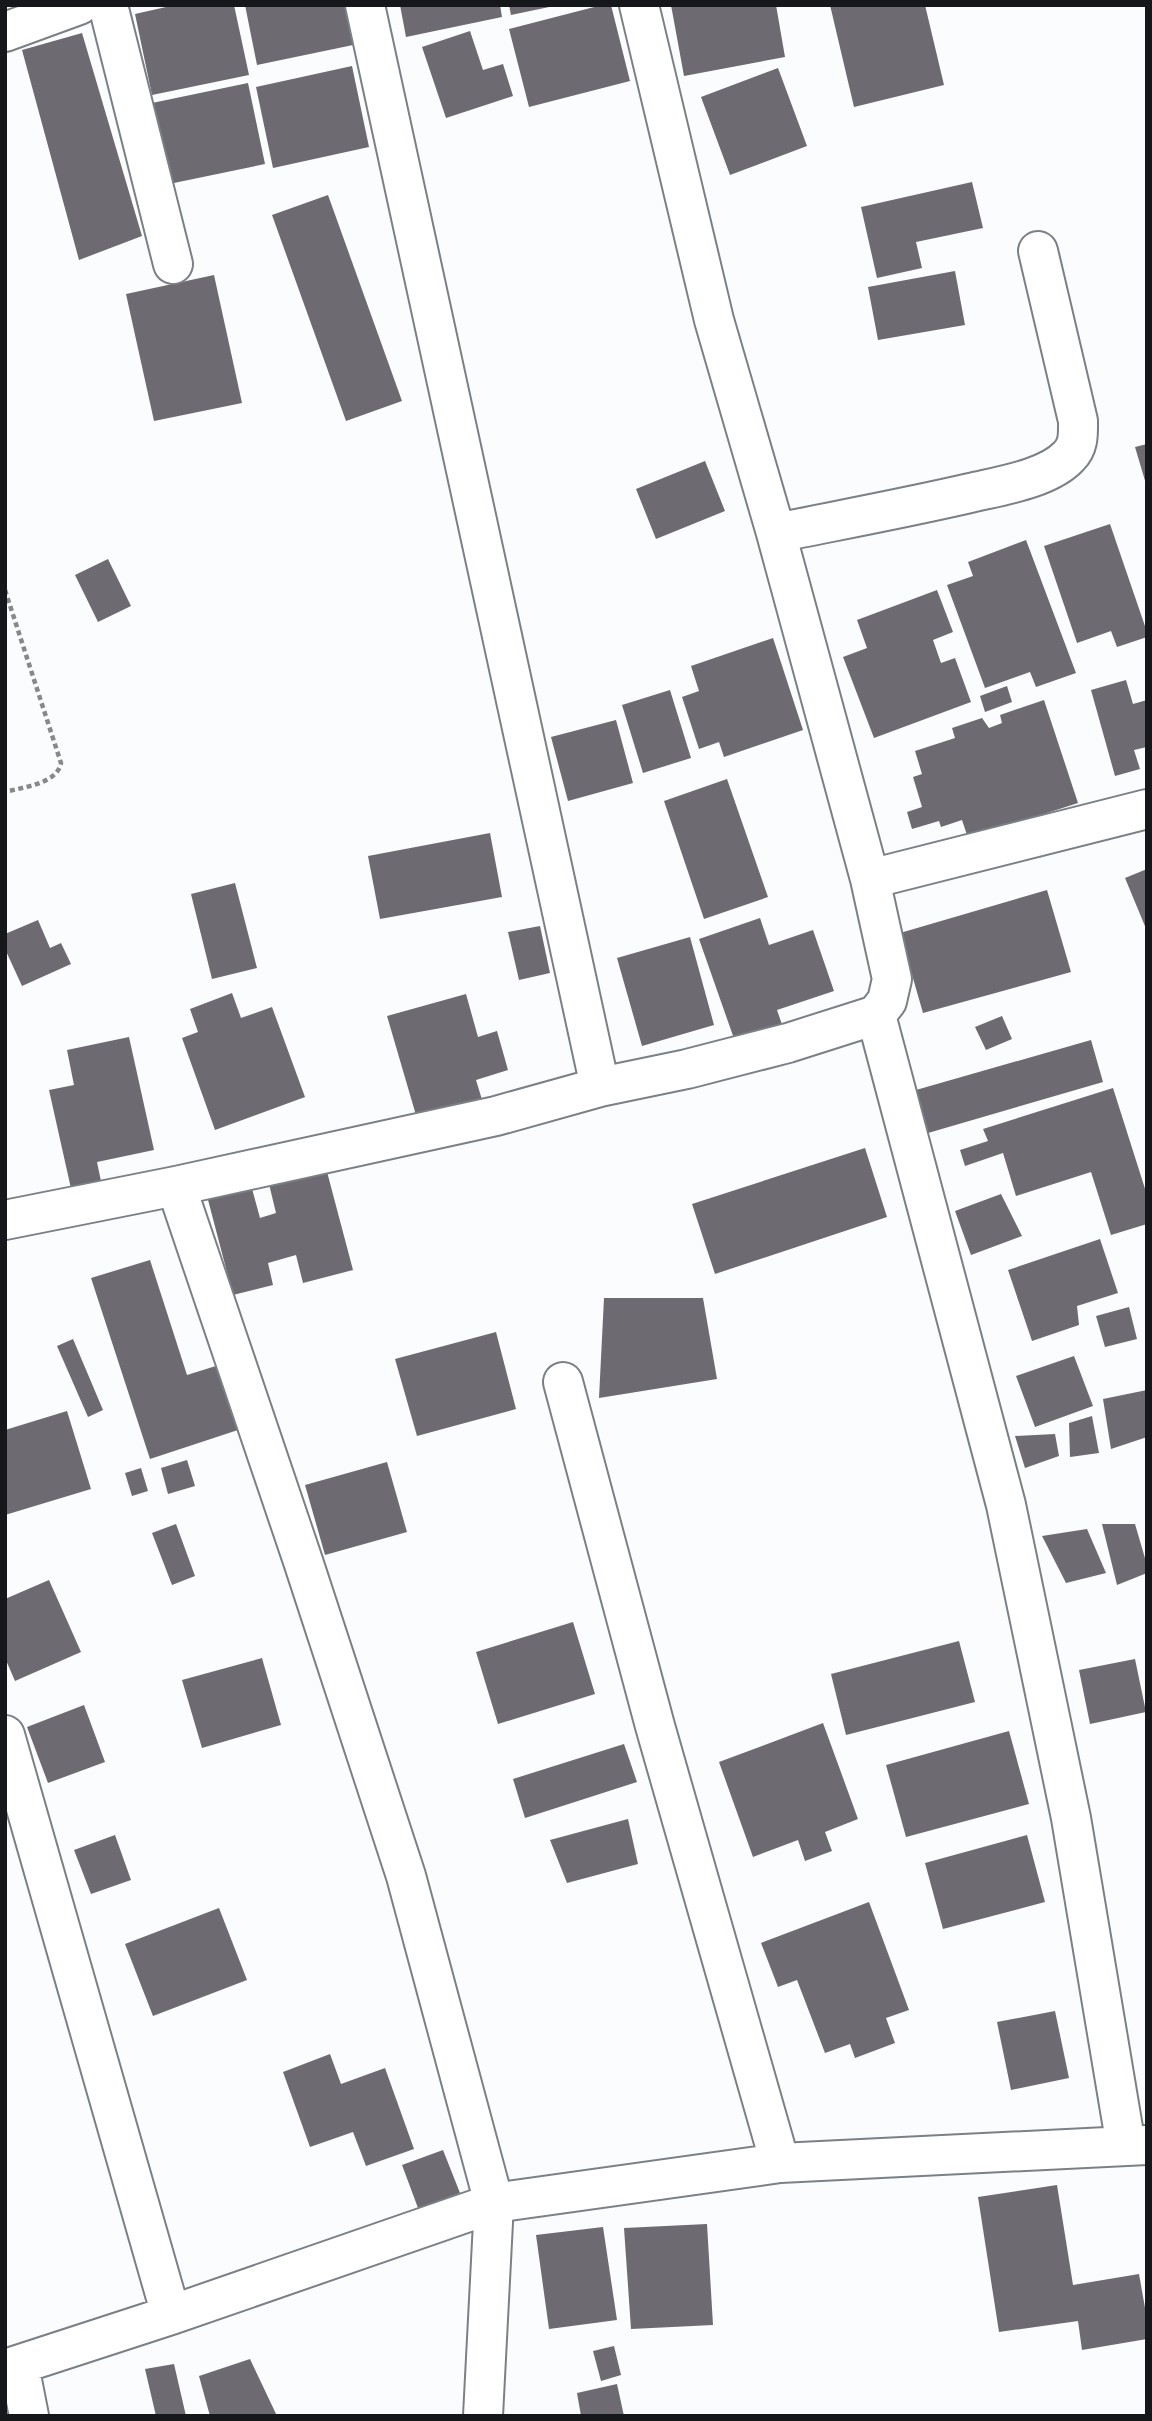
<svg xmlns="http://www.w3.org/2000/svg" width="1152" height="2421" font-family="Rubik,sans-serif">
<rect width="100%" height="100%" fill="#fbfcfd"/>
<path fill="#6d6a72" d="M175 5H234L249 75 152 95 135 14Z
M245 5H345L353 45 257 65Z
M400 5H500L502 17 406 37Z
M509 5H553L554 6 511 15Z
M602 5H611L630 81 529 107 509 29Z
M671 5H776L785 57 684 76Z
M830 5H925L944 85 854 107Z
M470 31 483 70 503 64 513 96 446 118 422 47Z
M82 33 142 236 79 260 22 50Z
M352 66 369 147 273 168 256 87Z
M778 68 807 146 730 175 701 97Z
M248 83 265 164 169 184 152 103Z
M972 182 983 228 916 242 922 268 877 278 861 207Z
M328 195 402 401 346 421 272 215Z
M955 271 965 325 878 340 868 287Z
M214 275 242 403 154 421 126 294Z
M1147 444V484H1146L1135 447Z
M705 461 725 511 656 539 636 489Z
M1110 524 1147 632V637L1117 647 1111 631 1077 643 1044 546Z
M1026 540 1076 673 1036 687 1030 672 985 688 947 585 973 576 968 562Z
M108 559 131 606 98 622 75 575Z
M937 590 953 632 933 640 941 663 955 658 971 702 874 738 843 657 867 648 857 620Z
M773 638 803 730 724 757 719 742 699 749 682 697 699 691 691 666Z
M1126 680 1133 704 1147 700V747L1134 750 1140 769 1115 776 1091 690Z
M1007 686 1012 702 985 712 980 696Z
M670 690 691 758 643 773 622 705Z
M1044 700 1078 803 1019 822 969 841 962 820 941 827 939 821 912 829 907 812 922 807 913 777 922 774 915 751 955 738 952 728 982 718 989 728 1002 723 1000 715Z
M616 720 633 783 568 801 551 737Z
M727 779 768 897 704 919 664 801Z
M490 833 502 897 380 919 368 856Z
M1147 869V931L1125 878Z
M235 883 257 968 212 979 191 894Z
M1047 890 1071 972 923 1013 900 933Z
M760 918 769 945 813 930 834 991 777 1010 785 1033 738 1050 699 939Z
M38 920 50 948 61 943 71 964 22 986 5 949V934Z
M540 926 550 973 519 980 508 932Z
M690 937 714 1025 642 1046 617 958Z
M232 993 241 1018 272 1007 305 1097 215 1130 182 1038 198 1032 190 1009Z
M466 994 478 1037 497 1031 508 1070 476 1080 483 1103 418 1122 387 1016Z
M1002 1016 1012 1039 986 1050 975 1027Z
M129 1037 154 1150 97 1162 102 1186 72 1193 49 1090 74 1085 67 1050Z
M1091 1040 1103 1082 928 1133 916 1090Z
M1113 1088 1147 1195V1224L1111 1235 1091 1172 1016 1196 1003 1153 965 1166 960 1150 988 1141 983 1129Z
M865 1148 887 1217 715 1274 692 1204Z
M326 1168 353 1270 303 1283 296 1255 268 1263 273 1285 233 1295 207 1196 251 1185 260 1218 276 1213 269 1184Z
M1001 1194 1022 1236 971 1255 955 1211Z
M1100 1239 1118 1293 1077 1306 1079 1325 1032 1341 1008 1270Z
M150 1260 187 1375 219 1365 241 1429 150 1459 91 1278Z
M604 1298H703L717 1379 599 1398Z
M1129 1307 1137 1339 1105 1347 1096 1316Z
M496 1332 516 1409 417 1436 395 1359Z
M73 1339 103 1410 88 1417 57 1346Z
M1074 1356 1093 1406 1035 1427 1016 1376Z
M1147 1390V1437L1111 1449 1103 1399Z
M67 1411 91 1489 5 1515V1430Z
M1092 1416 1099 1453 1070 1457 1069 1423Z
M1055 1434 1059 1456 1025 1468 1015 1436Z
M187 1460 195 1486 168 1494 161 1468Z
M387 1462 407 1532 325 1555 305 1485Z
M141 1468 148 1491 132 1496 125 1473Z
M176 1524 195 1576 172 1585 152 1533Z
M1102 1524H1135L1147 1565V1573L1117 1585Z
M1087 1529 1106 1573 1066 1583 1042 1536Z
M49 1580 81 1652 15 1681 5 1658V1599Z
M573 1622 595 1694 498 1724 476 1652Z
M959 1641 975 1702 846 1735 831 1674Z
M262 1658 281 1725 202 1748 182 1680Z
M1135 1659 1146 1712 1090 1724 1079 1670Z
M84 1705 105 1762 48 1783 27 1727Z
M823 1723 858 1819 825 1832 832 1851 805 1861 798 1840 753 1857 719 1762Z
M1009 1731 1029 1804 906 1837 886 1765Z
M624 1744 637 1782 525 1818 513 1779Z
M628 1819 638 1864 567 1883 550 1840Z
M115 1835 131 1880 91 1894 74 1850Z
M1027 1835 1045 1902 943 1929 925 1863Z
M869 1902 909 2010 886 2018 895 2043 855 2058 850 2044 825 2053 797 1980 778 1987 761 1943Z
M219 1908 247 1980 153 2016 125 1944Z
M1055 2011 1069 2078 1011 2090 997 2022Z
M330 2054 341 2084 385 2068 414 2149 366 2166 353 2132 310 2147 283 2072Z
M443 2150 460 2193 418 2208 402 2165Z
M1057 2185 1073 2285 1139 2274 1147 2319V2339L1082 2350 1078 2321 999 2332 978 2197Z
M707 2224 713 2325 631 2329 624 2228Z
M603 2227 617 2320 549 2329 536 2235Z
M614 2346 621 2375 601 2381 593 2351Z
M250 2359 277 2416H210L199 2376Z
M174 2364 186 2416H156L145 2369Z
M617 2384 624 2416H581L577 2393Z"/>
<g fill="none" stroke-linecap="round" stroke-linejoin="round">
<defs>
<path id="minor" d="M108 5 173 264
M365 5 600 1087
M5 32 79 5
M776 533C840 520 905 508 970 493 999 486 1048 479 1069 456 1079 446 1078 434 1078 421L1038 251
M870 879 1147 809
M876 1015 1006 1505 1071 1818 1126 2146
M176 1186 303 1561 406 1876 494 2203 483 2416
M5 1220 176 1186 496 1116 600 1087 687 1069 788 1043 876 1015 887 1001 892 979 870 879 776 533 714 320 639 5
M563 1382 655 1726 780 2163
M5 1735 171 2315
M19 2365 29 2416
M5 2369 171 2315 494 2203 780 2163 1147 2145"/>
</defs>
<use href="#minor" stroke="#7b8087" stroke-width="42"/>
<path stroke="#86888a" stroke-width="4.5" stroke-dasharray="5 3.5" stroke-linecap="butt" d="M5 590 61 763C57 784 23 787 5 792"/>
<use href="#minor" stroke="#fff" stroke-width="38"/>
</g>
<rect width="1152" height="2421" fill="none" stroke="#15171a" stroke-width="14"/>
</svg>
